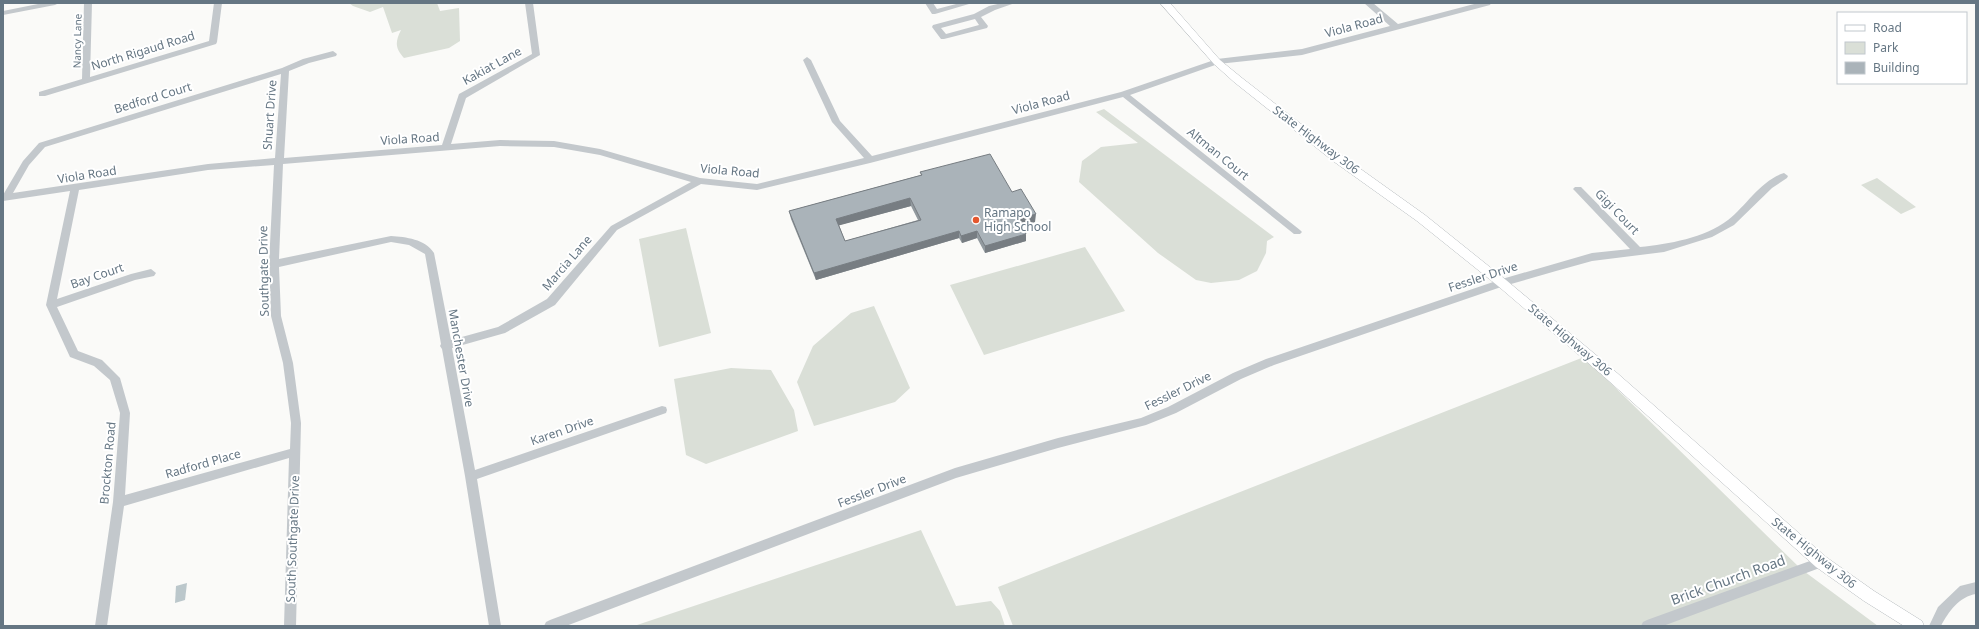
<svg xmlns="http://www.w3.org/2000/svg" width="1979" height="629" font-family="'Noto Sans',sans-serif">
<rect width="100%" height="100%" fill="#fafaf8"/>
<path fill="#dadfd7" d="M349 3H437L440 11 459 8 460 41 449 48 404 58C395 48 395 42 401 30L392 33 383 7 370 12 353 6Z
M1104 109 1274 237 1267 241 1266 253 1257 271 1239 280 1211 283 1196 280 1158 253 1079 182 1082 161 1101 147 1138 143 1096 112Z
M1877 178 1916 207 1901 214 1861 185Z
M686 228 711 333 659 347 639 239Z
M1085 247 1125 311 984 355 950 285Z
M874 306 910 388 895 402 814 426 797 382 813 346 851 313Z
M1584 357 1801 569 1878 626H1013L998 587Z
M731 368 771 370 794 410 798 431 706 464 686 455 674 379Z
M921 530 956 606 991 601 1000 611 1005 626H634Z"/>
<path fill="#bbc7cb" d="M187 583 185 600 175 603 176 586Z"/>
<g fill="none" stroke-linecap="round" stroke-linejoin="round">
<defs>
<path id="major" d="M1160 3H1170L1220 60 1242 78 1341 155 1425 215 1506 280 1608 365 1826 557 1874 591 1922 621 1924 626H1904L1864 601 1816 567 1600 373 1498 286 1417 221 1333 161 1234 82 1214 64Z"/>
</defs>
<use href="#major" stroke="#b5babe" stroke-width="1"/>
<path fill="#c3c8cc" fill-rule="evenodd" d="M43 3H59L55 5 3 15V11Z
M84 3H92L90 77 209 41 214 3H222L217 42 216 44 45 96H39V92L82 79Z
M525 3H533L540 55 466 98 451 144 500 140 554 141 600 149 700 178 757 184 864 158 832 122 803 60 807 57 811 60 840 121 872 156 1121 92 1217 59 1302 49 1390 26 1364 3H1373L1398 24 1478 3H1491L1490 5 1302 55 1218 64 1130 95 1300 230 1302 232 1300 234H1294L1123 97 870 163 757 190 701 184 617 230 555 305 505 333 452 348 475 470 662 406 666 407 667 410 666 413 477 479 501 626H489L465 476 442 349 440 346 441 344 425 254 409 245 391 242 279 267 281 316 293 363 301 423 296 626H284L289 458 124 506 107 626H95L113 502 120 413 110 380 94 366 70 357 46 305 70 191 3 201V195L23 161 39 143 282 68 303 59 333 51 337 54 336 56 309 63 289 71 284 158 442 145 459 94 532 54ZM281 74 275 158 208 164 13 193 29 165 45 147ZM500 146 554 147 600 155 691 182 611 226 547 299 498 327 451 340 434 253C425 239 406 237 391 236L279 259 283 164ZM274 165 269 264 271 316 283 363 291 423 290 449 125 495 130 413 120 378 102 360 78 351 57 307 135 280 154 276 156 273 151 269 131 274 57 299 79 190 208 170Z
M925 3H933L937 9 960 3 969 4 935 14H932Z
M1002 3H1015L995 10 981 17 988 26 987 28 944 39H941L932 27 933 25 974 14 989 6ZM975 19 979 25 946 34 941 28Z
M1784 173 1788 176 1787 178 1772 188 1734 225 1712 237 1664 252 1592 261 1556 271 1504 286 1274 365 1241 379 1176 413 1146 425 1058 448 956 478 566 626H544L546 622 550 620 955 468 1058 438 1141 418 1168 407 1233 373 1266 359 1502 279 1592 253 1630 249 1575 191 1573 189 1575 187H1581L1640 247C1669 244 1704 238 1728 220 1746 206 1761 180 1784 173Z
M1821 557 1825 558 1827 562 1825 566 1663 626H1641L1643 622 1647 620Z
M1976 582V594C1960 596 1948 612 1941 626H1929L1938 607 1960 586Z"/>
<use href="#major" fill="#fff" fill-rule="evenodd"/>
</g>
<path fill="#929a9f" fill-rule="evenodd" d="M920 172 1012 192 1035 222 1021 225 1026 241 985 253 977 238 962 243 959 238 816 280 791 219 789 211 921 175ZM911 206 918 220 845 241 839 225Z"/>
<path fill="#777d82" d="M910 198 911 206 837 226 836 219Z
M1036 214 1035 222 1018 226V219Z
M959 231V238L816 280 814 273Z
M977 231V238L962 243 961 236Z
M1026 234V241L985 253V246Z"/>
<path fill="#aab3b9" stroke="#777d82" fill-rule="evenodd" d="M990 154 1012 192 1021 189 1036 214 1018 219 1026 234 985 246 977 231 961 236 959 231 814 273 789 211 922 175 920 172ZM910 198 921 220 845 241 836 219Z"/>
<circle fill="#e4572e" stroke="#fff" stroke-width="1.5" cx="976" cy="220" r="4"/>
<g text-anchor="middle" stroke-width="4" stroke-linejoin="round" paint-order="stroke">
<g font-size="10" fill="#657683" stroke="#fff">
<text transform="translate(77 41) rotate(-89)" y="4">Nancy Lane</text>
</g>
<g font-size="12" fill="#657683" stroke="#fff">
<text transform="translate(1354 26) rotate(-15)" y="4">Viola Road</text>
<text transform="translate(143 51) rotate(-17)" y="4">North Rigaud Road</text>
<text transform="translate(492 66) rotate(-29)" y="4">Kakiat Lane</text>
<text transform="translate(153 98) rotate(-17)" y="4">Bedford Court</text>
<text transform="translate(1041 103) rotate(-15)" y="4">Viola Road</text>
<text transform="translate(270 115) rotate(-86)" y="4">Shuart Drive</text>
<text transform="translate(410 139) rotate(-4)" y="4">Viola Road</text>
<text transform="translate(1316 140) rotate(37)" y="4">State Highway 306</text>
<text transform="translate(1218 154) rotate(39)" y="4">Altman Court</text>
<text transform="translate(730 171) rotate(5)" y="4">Viola Road</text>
<text transform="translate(87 175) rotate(-9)" y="4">Viola Road</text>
<text transform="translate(1617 212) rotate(46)" y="4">Gigi Court</text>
<text transform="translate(567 263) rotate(-49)" y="4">Marcia Lane</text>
<text transform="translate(264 271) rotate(-91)" y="4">Southgate Drive</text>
<text transform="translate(97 276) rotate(-19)" y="4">Bay Court</text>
<text transform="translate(1483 277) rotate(-18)" y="4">Fessler Drive</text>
<text transform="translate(1570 340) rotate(40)" y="4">State Highway 306</text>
<text transform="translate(461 358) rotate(80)" y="4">Manchester Drive</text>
<text transform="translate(1178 391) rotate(-26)" y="4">Fessler Drive</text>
<text transform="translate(562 431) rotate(-19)" y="4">Karen Drive</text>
<text transform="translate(108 463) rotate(-85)" y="4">Brockton Road</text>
<text transform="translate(203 464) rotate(-16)" y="4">Radford Place</text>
<text transform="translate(872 491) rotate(-21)" y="4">Fessler Drive</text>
<text transform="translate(293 539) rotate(-88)" y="4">South Southgate Drive</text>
<text transform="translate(1814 553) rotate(39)" y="4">State Highway 306</text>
</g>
<g font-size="12" fill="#657683" stroke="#fff" text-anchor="start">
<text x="984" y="217">Ramapo<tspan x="984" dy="14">High School</tspan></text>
</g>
<g font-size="14" fill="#657683" stroke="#fff">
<text transform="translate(1728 580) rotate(-20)" y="5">Brick Church Road</text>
</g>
</g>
<rect width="1979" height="629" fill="none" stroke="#657683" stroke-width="8"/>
<rect x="1837" y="12" width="130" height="72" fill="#ffffff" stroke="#c1c8cd"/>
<rect x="1845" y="25" width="20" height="6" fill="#ffffff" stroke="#c1c8cd"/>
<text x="1873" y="32" font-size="12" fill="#657683">Road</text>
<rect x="1845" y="42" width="20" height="12" fill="#dadfd7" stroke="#c1c8cd"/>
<text x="1873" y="52" font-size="12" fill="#657683">Park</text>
<rect x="1845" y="62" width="20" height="12" fill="#aab3b9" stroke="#c1c8cd"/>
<text x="1873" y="72" font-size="12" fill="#657683">Building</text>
</svg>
